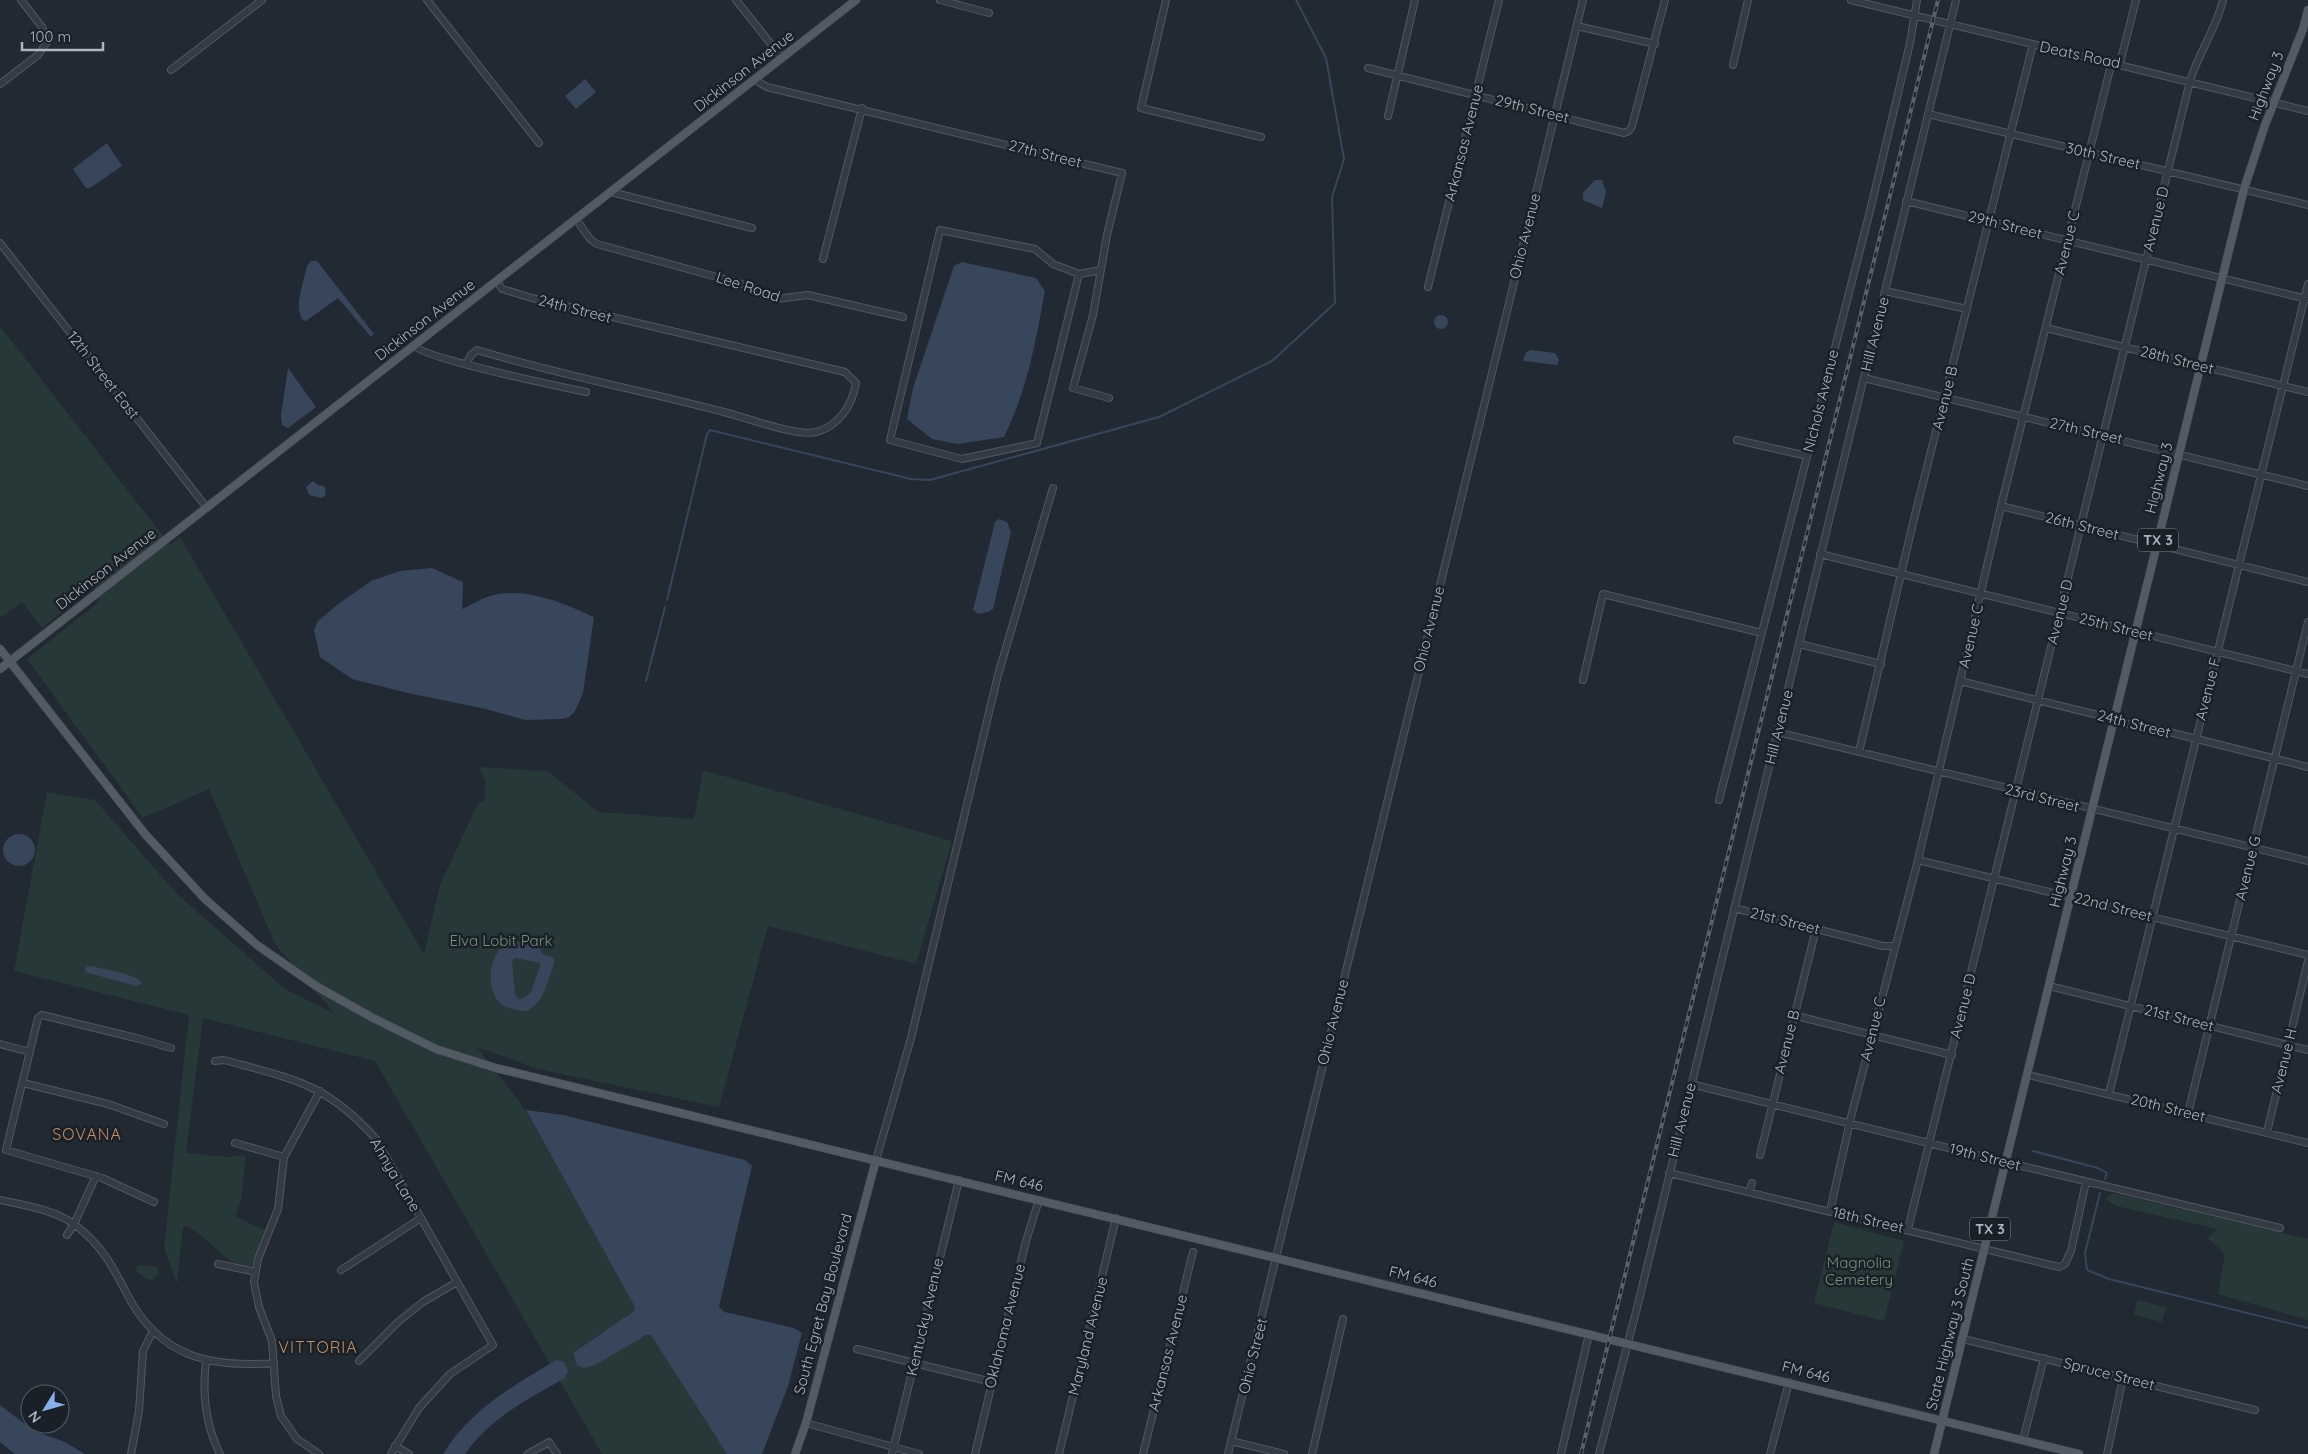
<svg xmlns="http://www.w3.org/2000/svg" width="2308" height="1454" font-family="Quicksand,sans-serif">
<rect width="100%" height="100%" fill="#212933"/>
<path fill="#273838" d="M0 326 170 545 180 537 424 954 440 885 478 803 485 800V781L479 767 547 771 599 812 694 819 703 770 952 841 916 964 768 926 719 1107 538 1069 477 1047 527 1112 635 1307 634 1311 573 1353 577 1365 584 1368 646 1335H652L727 1454H602L375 1061 203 1018 186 1153 227 1157 246 1155 241 1201 236 1214 237 1217 266 1231 252 1265C230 1277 206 1228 183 1226L177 1284 164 1247 189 1015 14 971 47 792 95 800 177 894 285 989 335 1014 275 944 209 789 143 818 27 659 100 601 94 587 42 628 22 602 0 618Z
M2113 1193 2308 1239V1320L2218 1294 2225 1254 2208 1238 2217 1229 2116 1206 2105 1198Z
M1834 1222 1904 1241 1884 1321 1814 1303Z
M139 1265 158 1267 159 1274 153 1280 147 1279 134 1270Z
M2137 1300 2166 1307 2162 1322 2134 1315Z"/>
<path fill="#38465b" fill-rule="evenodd" d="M585 79 596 92 576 109 565 96Z
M107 143 122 166 90 188H86L73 169Z
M1595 180H1602L1606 192 1602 208 1583 200V193Z
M311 261H317L374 334 371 337 338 298 306 321 303 320C293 307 304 281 307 266Z
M962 262 1036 278 1045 291C1035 344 1028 388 1004 437L958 444 932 439 907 419 913 388 954 266Z
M1434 322a7 7 0 1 1 14 0a7 7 0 1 1-14 0Z
M1531 350 1555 353 1559 360 1557 365 1523 361 1526 352Z
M288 368 316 407 288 428 282 425 281 415Z
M313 481 318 485 324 486 326 490 325 496 321 498 309 495 306 487Z
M999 519 1007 522 1011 532 993 609 988 612 978 614 973 610 995 522Z
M432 568 463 582 462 609C471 605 480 599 490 596 525 586 563 603 594 617L583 693 575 711 569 717 562 719 525 720 486 709 408 693 352 679 320 657 314 630 318 621 337 605 371 581 400 571Z
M3 850a16 16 0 1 1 32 0a16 16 0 1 1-32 0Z
M530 942 536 943 543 954 554 958V964L544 992 539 1001 528 1011C519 1011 508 1009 501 1004 486 992 488 957 503 947 511 941 521 942 530 942ZM515 958 541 963 531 992 522 999H518L515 993 512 961Z
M91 966C103 969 137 974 142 983L136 986 85 972 86 967Z
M526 1110 563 1115 745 1160 752 1166 719 1307 725 1312 794 1328 802 1333 788 1386 762 1454H727L651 1335H646L595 1365 584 1368 577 1365 573 1353 634 1311 635 1307Z
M556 1360 564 1362 568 1371 565 1378C528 1399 490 1418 465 1454H443C471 1409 512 1387 556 1360Z
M0 1405 34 1431 65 1442 85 1454H15L0 1442Z"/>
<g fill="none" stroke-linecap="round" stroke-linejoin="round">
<path stroke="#38465b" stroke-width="2" d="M667 600 707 434 710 430 911 479 930 480 1159 417 1272 361 1335 303 1332 197 1344 159 1326 58 1296 0
M646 681 665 607
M2033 1151 2098 1168 2107 1173 2105 1179
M2100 1193 2085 1253 2087 1270 2109 1279 2308 1328"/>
<defs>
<path id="minor" d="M427 0 539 143
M736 0 782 58
M940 0 989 13
M1166 0 1141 108 1261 137
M1851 0 2308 111
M1577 26 1655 44
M2120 63 2136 0
M1733 65 1748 0
M1368 68 1624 133 1629 131 1632 126 1665 0
M171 70 262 0
M755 80 767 87 1122 173 1107 235 1093 315 1073 388 1109 398
M0 84 38 55 48 41 42 27 21 0
M1928 114 2308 205
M1388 116 1415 0
M611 192 752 228
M1906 201 2307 299
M576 219 590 239 597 244 753 287 765 296 776 299 808 295 903 317
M0 243 207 508
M823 259 862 108
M1079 274 1053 264 1035 249 940 230 890 440 962 459 1037 443 1079 274 1101 270
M1428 287 1499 0
M1885 291 1967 309
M2046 328 2308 392
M415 346C423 358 562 387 586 392
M466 364 471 355 477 350C557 374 639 390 720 411 742 416 796 437 816 432 839 426 852 406 856 383L845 372 532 298 502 289 497 281
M1864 378 2308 486
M1737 440 1807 456
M2001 506 2308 582
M1820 554 2308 674
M1799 644 1881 664
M1583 680 1603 594 1762 633
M1960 681 2114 719 2126 724 2145 726 2308 767
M1777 732 2308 861
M1859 752 1914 519 2033 44
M1719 800 1870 211 1910 43 1917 0
M1918 860 2308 955
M1734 908 1883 946H1894
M2049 986 2308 1050
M1793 1015 1952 1055
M0 1044 30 1052
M215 1061 224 1060C293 1079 326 1083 376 1139L493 1345 450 1374 419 1408 391 1454
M2028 1075 2308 1143
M23 1083 108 1104 164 1124
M1691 1084 2005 1162 2280 1228
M2109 1094 2308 284
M2188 1113 2308 622
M2267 1132 2308 961
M235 1143 284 1157
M1760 1155 1816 929
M876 1160 911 1038 998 675 1053 488
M1669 1173 2059 1267 2065 1264 2071 1251 2086 1182
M1749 1192 1752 1183
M0 1200C24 1205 56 1210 75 1225 101 1244 113 1267 127 1294 159 1357 210 1368 274 1363
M154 1202 102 1178 6 1150 38 1018 42 1015 140 1039 171 1048
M1830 1211 1851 1117 1918 860 2001 506 2112 61
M1908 1229 2190 81C2199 52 2216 29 2223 0
M67 1235 74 1224 96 1176
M218 1264 256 1272
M341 1270 421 1218
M1963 1339 2255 1410
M857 1349 992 1382
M206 1361C202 1394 205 1424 220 1454
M359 1361 398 1322 423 1302 457 1282
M806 1423 919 1454
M2023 1440 2044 1358
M1231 1441 1284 1454
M395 1446 409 1454
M131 1454 139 1411 143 1351 153 1331
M319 1454 297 1439 281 1416 276 1396 272 1341 259 1307 254 1282 258 1259 278 1209 284 1157 320 1091
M528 1454 549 1442 557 1454
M892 1454 959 1180
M975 1454 1026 1241 1039 1200
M1059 1454 1116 1218
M1143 1454 1193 1252
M1228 1454 1583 0
M1312 1454 1343 1319
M1561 1454 1589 1334
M1599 1454 1637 1308 1956 0
M1770 1454 1789 1382
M2107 1454 2123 1378"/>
<path id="major" d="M0 649 145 834 205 899 257 945 316 986 373 1018 436 1049 496 1068 2079 1454
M0 669 856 0
M795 1454 806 1423 876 1160
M1934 1454 2244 189 2265 125 2303 29 2308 10"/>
</defs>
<use href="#minor" stroke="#515862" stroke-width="8"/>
<use href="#major" stroke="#3d444d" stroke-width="9"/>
<use href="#minor" stroke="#343b44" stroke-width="6"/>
<use href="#major" stroke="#525a64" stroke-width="8"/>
<defs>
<path id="rail" d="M1581 1454 1938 0"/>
</defs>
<use href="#rail" stroke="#58616c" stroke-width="4"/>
<use href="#rail" stroke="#1a2028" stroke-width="2" stroke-dasharray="5.5" stroke-linecap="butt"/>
</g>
<g text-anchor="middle" stroke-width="5" stroke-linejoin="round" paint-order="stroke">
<g fill="#1a2028" stroke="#828893" stroke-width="1">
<rect x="2138" y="528.5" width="40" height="23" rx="4"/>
<rect x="1970" y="1217.5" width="40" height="23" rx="4"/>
</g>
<g font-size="14" font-weight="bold" fill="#aeb5c1">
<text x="2158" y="545">TX 3</text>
<text x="1990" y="1234">TX 3</text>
</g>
<g font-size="15" fill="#aeb5c1" stroke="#1a2028">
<text transform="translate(2080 55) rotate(12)" y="5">Deats Road</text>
<text transform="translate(744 71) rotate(-38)" y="5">Dickinson Avenue</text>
<text transform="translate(2266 86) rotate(-69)" y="5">Highway 3</text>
<text transform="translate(1532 109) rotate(14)" y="5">29th Street</text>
<text transform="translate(1464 143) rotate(-76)" y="5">Arkansas Avenue</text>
<text transform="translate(1045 154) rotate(14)" y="5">27th Street</text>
<text transform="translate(2103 156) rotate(13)" y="5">30th Street</text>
<text transform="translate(2156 219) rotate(-76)" y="5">Avenue D</text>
<text transform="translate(2005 225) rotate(14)" y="5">29th Street</text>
<text transform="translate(1525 236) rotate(-76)" y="5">Ohio Avenue</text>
<text transform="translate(2067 243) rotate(-76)" y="5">Avenue C</text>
<text transform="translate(748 287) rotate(18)" y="5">Lee Road</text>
<text transform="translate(575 309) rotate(14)" y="5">24th Street</text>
<text transform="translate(425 320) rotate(-38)" y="5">Dickinson Avenue</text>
<text transform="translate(1875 334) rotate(-76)" y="5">Hill Avenue</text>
<text transform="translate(2177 360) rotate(14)" y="5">28th Street</text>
<text transform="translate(103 375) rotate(52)" y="5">12th Street East</text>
<text transform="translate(1945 398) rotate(-76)" y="5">Avenue B</text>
<text transform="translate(1821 401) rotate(-76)" y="5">Nichols Avenue</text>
<text transform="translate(2086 431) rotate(13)" y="5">27th Street</text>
<text transform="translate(2159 478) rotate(-76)" y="5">Highway 3</text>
<text transform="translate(2082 526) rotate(14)" y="5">26th Street</text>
<text transform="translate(106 569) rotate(-38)" y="5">Dickinson Avenue</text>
<text transform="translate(2060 612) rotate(-76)" y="5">Avenue D</text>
<text transform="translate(2116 627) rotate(14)" y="5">25th Street</text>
<text transform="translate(1429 629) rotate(-76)" y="5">Ohio Avenue</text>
<text transform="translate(1971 636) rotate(-77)" y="5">Avenue C</text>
<text transform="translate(2208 689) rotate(-76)" y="5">Avenue F</text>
<text transform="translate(2134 724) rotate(14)" y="5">24th Street</text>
<text transform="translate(1779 727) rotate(-76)" y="5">Hill Avenue</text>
<text transform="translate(2042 798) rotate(14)" y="5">23rd Street</text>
<text transform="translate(2248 868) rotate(-76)" y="5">Avenue G</text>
<text transform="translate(2063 872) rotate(-76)" y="5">Highway 3</text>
<text transform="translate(2113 907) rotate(14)" y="5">22nd Street</text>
<text transform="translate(1785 921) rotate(14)" y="5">21st Street</text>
<text transform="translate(1963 1006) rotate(-76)" y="5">Avenue D</text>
<text transform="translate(2179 1018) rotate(14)" y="5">21st Street</text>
<text transform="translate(1333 1022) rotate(-76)" y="5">Ohio Avenue</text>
<text transform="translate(1873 1029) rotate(-76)" y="5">Avenue C</text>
<text transform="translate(1787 1042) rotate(-76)" y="5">Avenue B</text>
<text transform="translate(2284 1061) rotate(-76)" y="5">Avenue H</text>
<text transform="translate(2168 1108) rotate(14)" y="5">20th Street</text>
<text transform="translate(1682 1120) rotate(-76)" y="5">Hill Avenue</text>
<text transform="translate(1985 1157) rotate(14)" y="5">19th Street</text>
<text transform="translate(395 1175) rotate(59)" y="5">Ahnya Lane</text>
<text transform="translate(1019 1181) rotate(13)" y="5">FM 646</text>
<text transform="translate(1868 1220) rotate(13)" y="5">18th Street</text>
<text transform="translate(1413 1277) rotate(14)" y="5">FM 646</text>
<text transform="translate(823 1304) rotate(-75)" y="5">South Egret Bay Boulevard</text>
<text transform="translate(925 1317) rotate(-77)" y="5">Kentucky Avenue</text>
<text transform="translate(1005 1326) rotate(-76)" y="5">Oklahoma Avenue</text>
<text transform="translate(1950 1334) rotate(-76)" y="5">State Highway 3 South</text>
<text transform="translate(1088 1336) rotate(-76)" y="5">Maryland Avenue</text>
<text transform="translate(1168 1353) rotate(-76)" y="5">Arkansas Avenue</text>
<text transform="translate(1253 1356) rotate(-76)" y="5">Ohio Street</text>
<text transform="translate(1806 1372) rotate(14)" y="5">FM 646</text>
<text transform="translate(2109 1374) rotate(14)" y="5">Spruce Street</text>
</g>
<g font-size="15" fill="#709478" stroke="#1a2028">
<text x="501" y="946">Elva Lobit Park</text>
<text x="1859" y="1268">Magnolia<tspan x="1859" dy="17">Cemetery</tspan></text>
</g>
<g font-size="16" letter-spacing="1" fill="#c68e64" stroke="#1a2028">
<text x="87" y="1140">SOVANA</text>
<text x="318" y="1353">VITTORIA</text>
</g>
</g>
<g transform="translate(45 1409) rotate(233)"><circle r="24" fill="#1a2028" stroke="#555c65"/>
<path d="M0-4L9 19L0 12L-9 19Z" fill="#89afeb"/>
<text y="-8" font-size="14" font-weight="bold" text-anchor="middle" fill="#aeb5c1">N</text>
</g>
<path d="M22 42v8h81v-8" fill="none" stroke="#aeb5c1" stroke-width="2.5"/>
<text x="30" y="42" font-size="15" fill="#aeb5c1" stroke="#1a2028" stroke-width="4" paint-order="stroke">100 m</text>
</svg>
